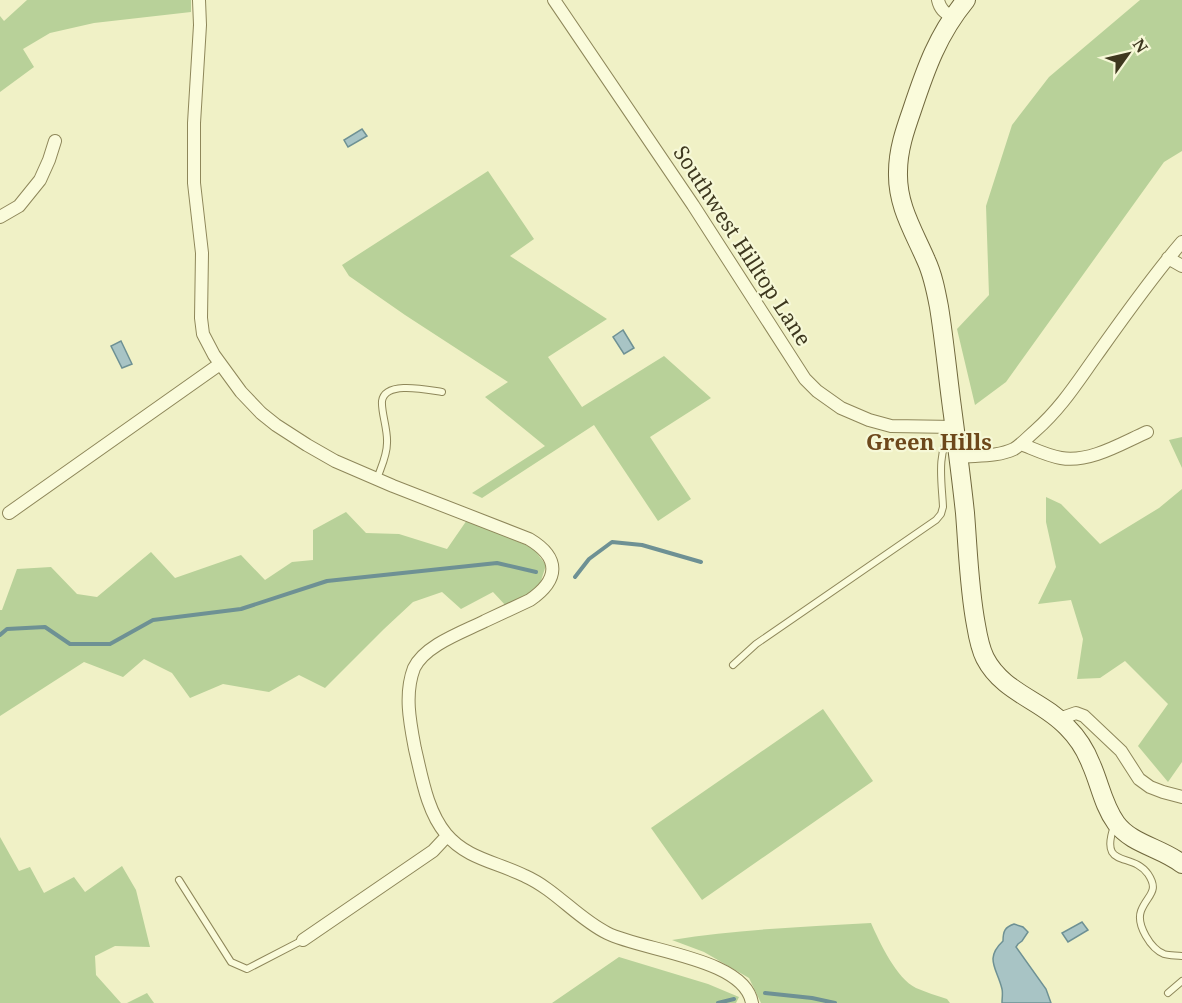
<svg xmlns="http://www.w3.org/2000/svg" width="1182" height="1003" font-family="'Noto Serif',serif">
<rect width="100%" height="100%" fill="#f0f1c6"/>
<path fill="#b8d199" d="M27 0H191V12L94 23 50 33 23 49 34 67 0 92V16L4 21Z
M1140 0H1182V151L1164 162 1006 382 975 405 957 329 989 295 986 206 1012 125 1049 77Z
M488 171 534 239 510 256 607 319 548 357 582 407 664 356 711 398 650 437 691 499 658 521 594 425 482 498 472 493 545 446 485 397 508 382 405 315 349 276 342 265Z
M1182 437V468L1169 440Z
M1182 489V762L1168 782 1138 746 1168 704 1125 661 1100 678 1077 679 1083 639 1071 600 1038 604 1056 567 1046 522V497L1061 504 1100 544 1159 508Z
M346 512 366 533 399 534 447 549 467 520 533 548 546 565 538 590 507 607 493 592 461 609 442 592 413 602 384 629 325 688 299 675 269 692 223 684 190 698 172 673 144 659 123 677 84 662 0 716V610H2L17 569 51 567 77 594 97 597 151 552 175 578 241 555 265 580 292 562 313 560V530Z
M823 709 873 781 702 900 651 828Z
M0 837 19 871 30 867 44 893 74 877 85 892 122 866 136 890 150 947 115 946 95 956 96 975 121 1003H0Z
M871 923C880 943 896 978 916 988 926 992 937 996 947 999L950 1003H761L749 978 704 952 672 940C738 929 804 927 871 923Z
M619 957 708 984 739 997 736 1003H552Z
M147 993 154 1003H127Z"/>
<path fill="#a8c4c5" stroke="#6e9194" stroke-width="1.5" d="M362 129 367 136 348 147 344 140Z
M623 330 634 348 624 354 613 337Z
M121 341 132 364 122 368 111 346Z
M1082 922 1088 930 1068 942 1062 933Z
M1014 924 1023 927 1028 932 1022 941 1018 944 1016 947 1046 989 1051 1003H1002C1002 998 1003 993 1002 989 997 968 984 959 1003 941 1003 931 1005 927 1014 924Z"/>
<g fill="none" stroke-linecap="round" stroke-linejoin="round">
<path stroke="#6e9194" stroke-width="4" d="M575 577 589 559 612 542 642 545 701 562
M0 635 7 629 45 627 70 644H110L153 620 241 609 327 581 497 563 536 572
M765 993 812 998 835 1003
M718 1003 734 999"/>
<defs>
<path id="service" d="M377 479C381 467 387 456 387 443 388 430 381 412 382 401 385 380 428 390 442 392
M733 665 756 644 936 520 941 514 943 507C942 483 936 454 951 432
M1114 826C1099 870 1132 851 1148 874 1160 892 1147 895 1141 911 1136 925 1151 949 1164 954 1170 956 1176 955 1182 956
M179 880 231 962 247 969 303 940
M1168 993 1182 981"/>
<path id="minor" d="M199 0 200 25 194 123V183L202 253 201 318 203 334 214 355 241 392 261 413 276 425 307 445 335 461 393 486 529 539C561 558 559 580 530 600 515 607 500 614 485 621 463 632 425 645 414 668 404 694 410 723 415 749 422 778 427 811 446 834 467 859 497 862 525 876 556 890 577 918 607 933 642 951 745 958 752 1003
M554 0 693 205 805 379 817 391 841 408 869 420 891 426 955 427
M938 0C940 9 944 12 952 17
M0 217 19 206 40 180 49 160 55 141
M1168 258 1182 266
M1021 444C1034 449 1048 456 1061 458 1090 463 1122 443 1147 432
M959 457C977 455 997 457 1014 449 1022 444 1028 437 1035 431 1061 408 1076 384 1096 356 1123 318 1151 278 1182 242
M9 513 220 364
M1059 719 1076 713 1084 716 1121 751 1139 779 1150 787 1163 792 1182 797
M303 940 433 851 447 836"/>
<path id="secondary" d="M966 0C938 34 926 68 912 110 905 130 898 150 898 172 897 205 913 230 926 260 933 275 936 291 939 307 944 338 947 369 951 400 956 438 961 475 965 513 968 550 969 588 976 625 978 637 980 648 985 658 1003 693 1042 700 1067 727 1077 737 1086 751 1091 764 1100 784 1103 805 1116 823 1131 844 1162 848 1182 864"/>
</defs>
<use href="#service" stroke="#8e875a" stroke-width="8"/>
<use href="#minor" stroke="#8e875a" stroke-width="14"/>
<use href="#secondary" stroke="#70683d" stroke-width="20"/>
<use href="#service" stroke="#fafbdb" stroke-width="6"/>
<use href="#minor" stroke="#fafbdb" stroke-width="12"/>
<use href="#secondary" stroke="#fafbdb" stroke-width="18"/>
</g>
<g text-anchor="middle" stroke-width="4.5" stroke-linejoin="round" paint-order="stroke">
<g font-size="21" fill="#3e381f" stroke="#f6f8d7">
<text transform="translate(742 246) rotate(57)" y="7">Southwest Hilltop Lane</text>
</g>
<g font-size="22" font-weight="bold" fill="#6d481b" stroke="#f6f8d7">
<text x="929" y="450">Green Hills</text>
</g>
</g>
<g transform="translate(1128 54) rotate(56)" stroke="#f6f8d7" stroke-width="4.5" paint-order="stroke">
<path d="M0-4.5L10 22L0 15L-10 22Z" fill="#3e381f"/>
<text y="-9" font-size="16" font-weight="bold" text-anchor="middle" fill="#3e381f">N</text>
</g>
</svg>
